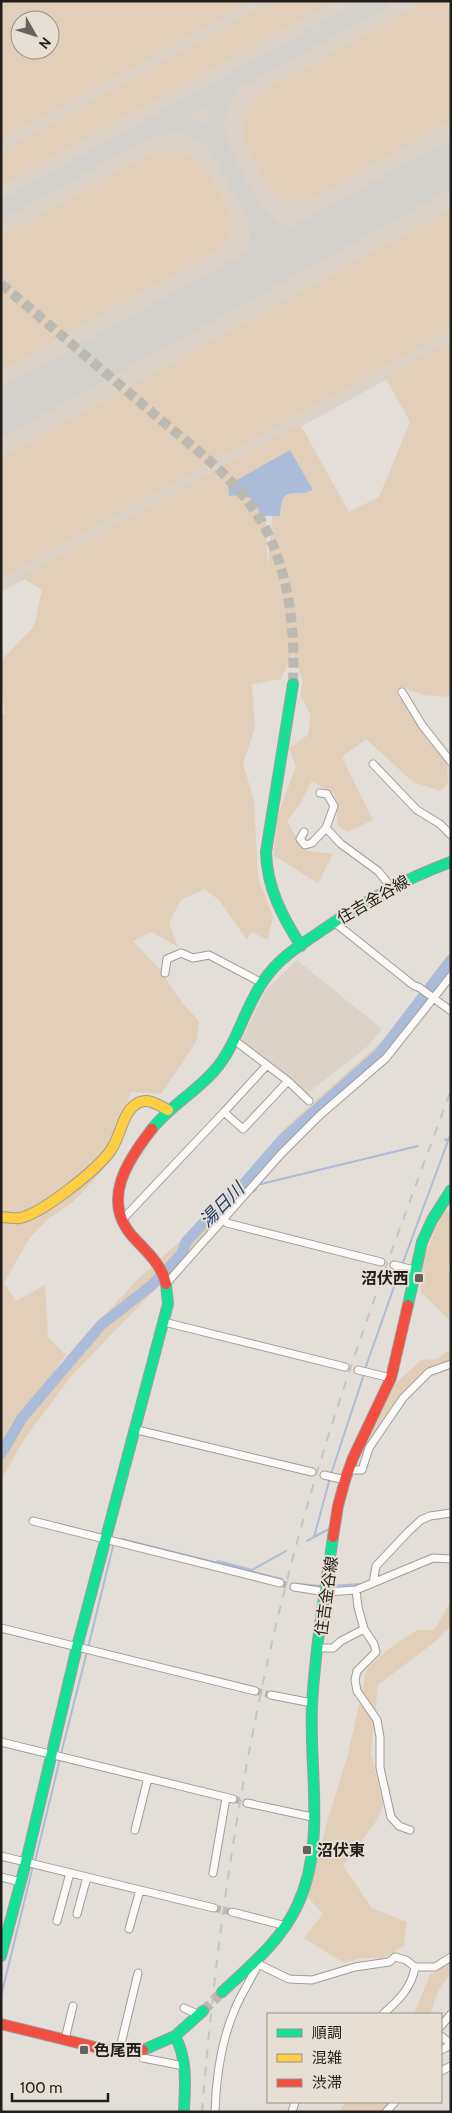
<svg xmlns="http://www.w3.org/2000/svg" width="452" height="2113" font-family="Cabin,'Noto Sans JP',sans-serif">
<rect width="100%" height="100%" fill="#e3ded8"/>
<path fill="#dcd2c7" d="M217 1H451V344L1 592V120Z
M297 960 382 1029 368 1046 307 1094 240 1043 267 989Z"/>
<path fill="#e1cfb9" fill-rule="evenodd" d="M1 1H253L1 140ZM20 20H50V50H20Z
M272 1H334L1 185V152Z
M426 1H451V121L312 198C291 205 276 200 265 180 256 164 243 147 244 128 244 119 249 108 255 100 270 84 294 74 313 64 351 43 389 22 426 1Z
M159 152C170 152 181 152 190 157 205 165 230 205 231 222 231 233 226 241 219 249L1 370V237L144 157Z
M451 209V330L1 578V458Z
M451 340V697L423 695 402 687 397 694 447 763 448 783 441 791 413 782 366 739 342 757 373 820 348 832 338 826 335 794 312 781 300 804 287 821 303 850 333 854 318 883 273 855 279 812 296 766 289 748 308 735 311 715 300 695 303 680 293 653 281 679 252 684 255 728 243 764 254 800 258 878 273 916 268 940 251 932 247 940 219 900 204 889 181 900 169 923 178 947 152 932 133 941 160 970 183 1004 199 1021 196 1042 161 1094 131 1092 104 1169 74 1201 47 1220 29 1239 4 1283 16 1301 45 1285 48 1337 66 1355 30 1404 77 1345 136 1281 191 1231 241 1179 286 1127 381 1042 451 952V974L409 1026 374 1067 306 1124 284 1146 175 1269 73 1374 25 1438 1 1480V1446L12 1429 1 1444V715L5 713 1 685V661L34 626 42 590 21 577 300 424 349 512 379 497 410 422 385 377ZM312 489C296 500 282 480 280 516H272L268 569 266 516H260C258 502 252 497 239 494Z
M451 1209V1260L448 1266 451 1273V1322L421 1292 422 1263 442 1213Z
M451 1349V1361L426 1370 415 1380 371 1442 369 1439 395 1384 421 1360 437 1359Z
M451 1601V1630H446L436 1641 378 1685 371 1752 383 1806 377 1820 343 1866 372 1908 407 1922 404 1946 383 1958H361L344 1963 304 1938 323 1914 307 1896 329 1816 348 1754 367 1669 387 1650 417 1630H434Z
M451 1960V1972L438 1992 430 2014H414L430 1975Z
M346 2102H392L384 2112H339Z"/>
<path fill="#acbcd8" d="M290 450 313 490C295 499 282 481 280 516H260C257 498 246 493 229 496L228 485Z"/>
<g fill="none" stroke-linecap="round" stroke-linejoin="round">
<path stroke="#acbcd8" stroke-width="2" d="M445 1140 451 1138
M261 1184 418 1146
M253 1192 256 1189
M402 1265 451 1133
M365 1369 400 1270
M331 1474 364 1374
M314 1537 329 1529
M122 1539 282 1579
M307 1541 314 1537 330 1478
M216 1563 218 1561 252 1570 286 1551
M297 1584 322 1586
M329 1586 362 1584
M88 1648 113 1546
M61 1754 87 1652
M35 1861 60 1759
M1 1996 33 1866"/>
<path stroke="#acbcd8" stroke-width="11" d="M1 1454 22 1418 101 1325 152 1285 181 1255 186 1242 209 1217 216 1216 281 1141 381 1052 451 960"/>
<path stroke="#d4d1cd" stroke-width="18" d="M233 85C221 97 213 114 216 131 219 151 247 205 262 219 268 226 279 233 288 236 302 240 315 236 329 232
M158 127C182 120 205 128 220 149
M1 210 379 1
M232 285C258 265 264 242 254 210"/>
<path stroke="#d4d1cd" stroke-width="44" d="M1 413 451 164"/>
<path stroke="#bcb8b2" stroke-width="7" stroke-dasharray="7 3.5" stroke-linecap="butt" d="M280 1583 294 1587
M255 1691 271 1695
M233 1799 247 1803
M214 1908 232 1912"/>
<path stroke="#bcb8b2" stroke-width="10" stroke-dasharray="10 5" stroke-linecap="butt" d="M1 284C52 327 103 371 154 414 193 448 239 479 264 526 290 575 295 630 293 684
M203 2011 222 1992"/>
<defs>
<path id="street" d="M402 692 422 725 451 762
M373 764 417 810 440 824 451 835
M320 793 327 794 334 806 326 828 341 844 378 871 391 887
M304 832 300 839 305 845 312 843 326 828
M334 922 413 985 420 988 451 1011
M165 973 167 959 181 953 193 958 209 955 262 983
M234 1040 288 1081 309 1101
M224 1112 267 1065
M222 1219 227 1223 381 1262
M121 1221 224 1112 243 1129 288 1081
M394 1265 414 1270
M166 1284 281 1154 320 1115 386 1058 451 976
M164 1322 345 1367
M358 1370 391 1378
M133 1429 312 1472
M348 1470H362L369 1448 403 1398 429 1372 451 1364
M324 1475 345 1480
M33 1521 280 1583
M373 1583 376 1566 408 1532 421 1520 430 1516 451 1513
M294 1587 326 1592 356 1590 433 1558 451 1559
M356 1590 358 1607 364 1629
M1 1628 255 1691
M318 1648H333L341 1641 364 1629 374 1644 376 1652 357 1671 355 1680 357 1691 377 1720 380 1737V1768L391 1817 399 1826 410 1830
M271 1695 312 1703
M1 1742 233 1799
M247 1803 312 1817
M135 1830 148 1778
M1 1856 214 1908
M213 1873 226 1798
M1 1877 21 1882
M232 1912 286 1926
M77 1914 87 1877
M57 1921 70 1873
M129 1929 140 1890
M258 1964 289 1979 312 1980 355 1967 389 1962 395 1957 406 1960 415 1967C412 1987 399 2000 384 2013
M415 1967H435L451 1957
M184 2008 199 2015
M441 2026 451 2014
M441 2036 451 2044
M65 2039 73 2006
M441 2050 451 2045
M119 2052 138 1973
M143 2058 184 2066
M441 2071 451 2066
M215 2112C216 2078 221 2041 235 2009 241 1994 251 1980 258 1964L255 1962
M292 2112 295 2102
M386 2112 395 2102"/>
<path id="fast" d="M293 684 266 852C267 888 282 916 301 946
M152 1129C170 1106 196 1092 215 1070 238 1043 244 1008 264 980 278 959 300 945 321 931 362 903 404 879 451 862
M408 1305 422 1242 432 1220 451 1190
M1 1956 26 1862 77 1647 168 1304 166 1284
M222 1992C250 1966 282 1940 298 1904 326 1843 309 1770 312 1706 315 1649 325 1593 333 1537
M175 2036C188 2060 185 2086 184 2112
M143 2050 175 2036 203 2011"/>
<path id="slow" d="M1 1217C7 1217 14 1219 20 1218 43 1213 98 1169 111 1150 121 1136 123 1108 140 1102 149 1098 160 1106 168 1110"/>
<path id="jam" d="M152 1129C127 1161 100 1201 134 1238 147 1252 162 1265 166 1284
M333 1537 338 1506 345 1480 353 1458 391 1378 408 1305
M1 2024 111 2051 143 2050"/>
</defs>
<use href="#street" stroke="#a09d98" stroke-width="9"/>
<use href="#fast" stroke="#a09d98" stroke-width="12"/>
<use href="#slow" stroke="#a09d98" stroke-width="12"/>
<use href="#jam" stroke="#a09d98" stroke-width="12"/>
<use href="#street" stroke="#fbfaf9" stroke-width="7"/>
<use href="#fast" stroke="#16e098" stroke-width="10"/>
<use href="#slow" stroke="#ffcf43" stroke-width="10"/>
<use href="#jam" stroke="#f24e42" stroke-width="10"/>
<path stroke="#c4c4c2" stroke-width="2" stroke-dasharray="9 9" stroke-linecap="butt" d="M202 2112C218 1910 249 1712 304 1517 345 1372 399 1231 451 1090"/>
</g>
<g fill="#66615d" stroke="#e7ded4" stroke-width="2">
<rect x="414" y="1273" width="10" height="10" rx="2.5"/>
<rect x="302" y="1845" width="10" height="10" rx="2.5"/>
<rect x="79" y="2045" width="10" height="10" rx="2.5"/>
</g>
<g text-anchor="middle" stroke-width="4" stroke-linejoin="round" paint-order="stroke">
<g font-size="16" fill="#221e1b" stroke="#e7ded4">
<text transform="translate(373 899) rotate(-30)" y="6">住吉金谷線</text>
<text transform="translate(326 1596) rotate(-82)" y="6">住吉金谷線</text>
</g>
<g font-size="16" font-weight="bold" fill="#221e1b" stroke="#e7ded4" text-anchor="start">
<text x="409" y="1284" text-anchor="end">沼伏西</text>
<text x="317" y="1856">沼伏東</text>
<text x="94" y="2056">色尾西</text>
</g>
<g font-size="18" font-style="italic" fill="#1f3b71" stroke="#e7ded4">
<text transform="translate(222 1205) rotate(-45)" y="6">湯日川</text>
</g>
</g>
<rect width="452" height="2113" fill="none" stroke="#221e1b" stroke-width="5"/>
<rect x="267" y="2013" width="175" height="90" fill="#e7ded4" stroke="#98918a"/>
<rect x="277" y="2029" width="25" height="8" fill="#16e098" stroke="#98918a"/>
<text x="312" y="2038" font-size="15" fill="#221e1b">順調</text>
<rect x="277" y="2054" width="25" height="8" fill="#ffcf43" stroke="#98918a"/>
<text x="312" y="2063" font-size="15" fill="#221e1b">混雑</text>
<rect x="277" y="2079" width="25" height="8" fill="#f24e42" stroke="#98918a"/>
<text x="312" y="2088" font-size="15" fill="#221e1b">渋滞</text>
<g transform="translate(35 35) rotate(129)"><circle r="24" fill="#e7ded4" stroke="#98918a"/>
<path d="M0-4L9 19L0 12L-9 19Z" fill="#66615d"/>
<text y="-8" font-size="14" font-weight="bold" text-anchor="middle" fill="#221e1b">N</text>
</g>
<path d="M12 2093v8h96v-8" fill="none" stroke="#221e1b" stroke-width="2.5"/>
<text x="20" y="2093" font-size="15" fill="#221e1b" stroke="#e7ded4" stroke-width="4" paint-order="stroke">100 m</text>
</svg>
